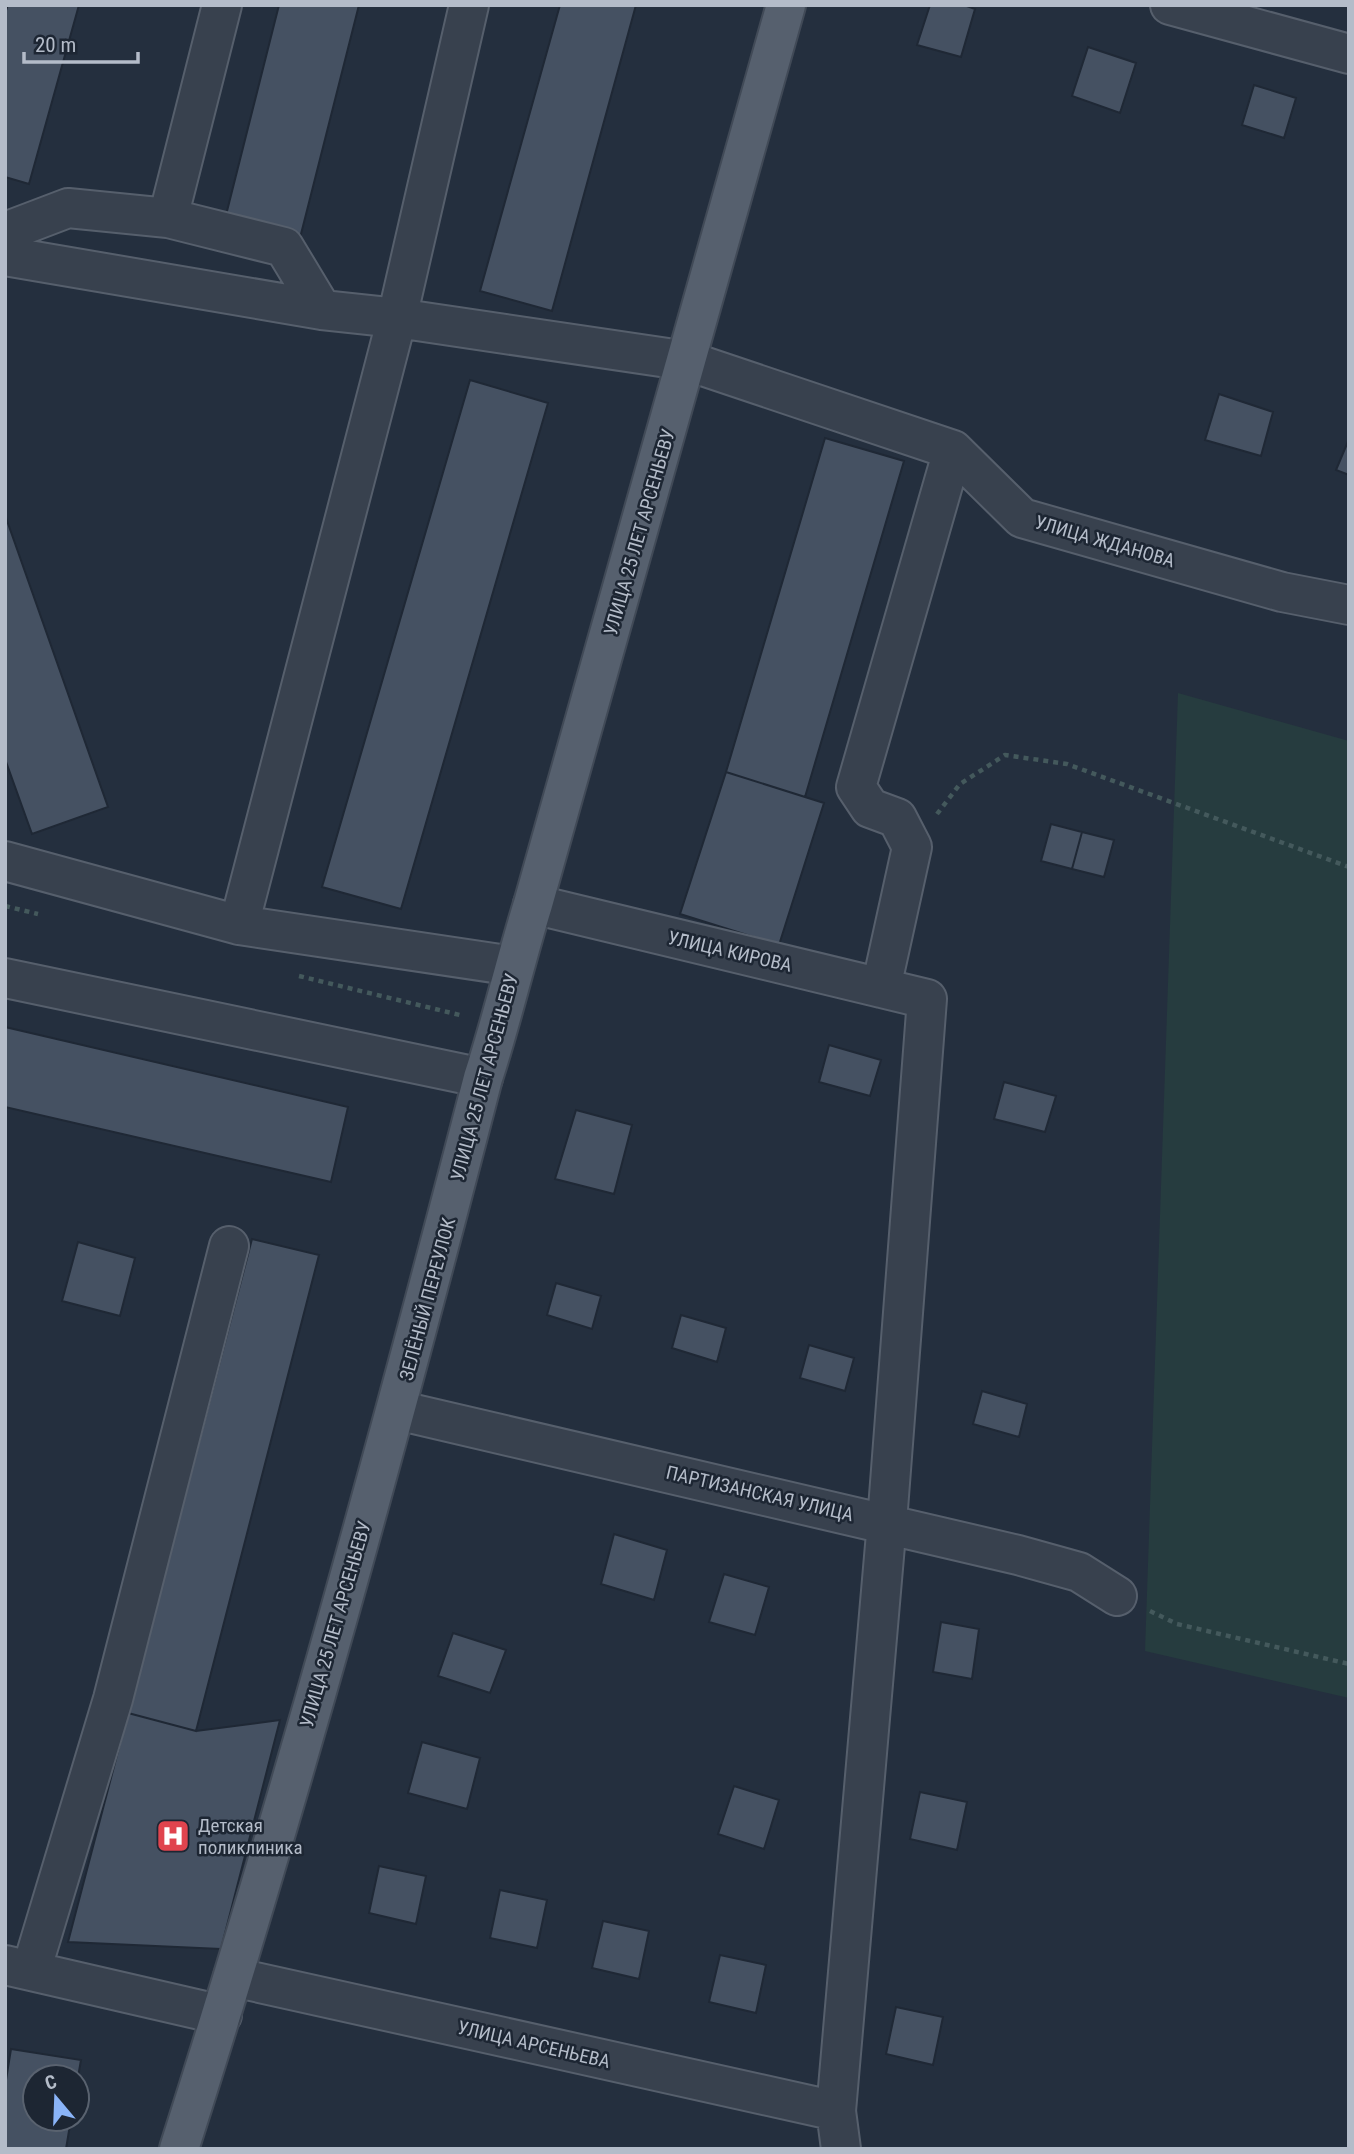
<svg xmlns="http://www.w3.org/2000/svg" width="1354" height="2154" font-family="'Roboto Condensed',sans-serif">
<rect width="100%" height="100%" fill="#242f3e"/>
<path fill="#263c3f" d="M1178 693 1349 741V1698L1145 1651Z"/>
<path fill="#455162" stroke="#1f2835" stroke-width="2" d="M8 5H79L29 184 5 177V13Z
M279 5H359L300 238 225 219Z
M560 5H636L552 311 480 291Z
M930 5H964L975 9 961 57 917 45Z
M1088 47 1136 63 1120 113 1072 96Z
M1254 85 1296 98 1284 138 1242 125Z
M470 380 548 403 401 909 322 887Z
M1219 394 1273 412 1261 456 1205 440Z
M825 438 904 461 805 797 726 772Z
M1349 439V475L1336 470Z
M5 515 108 807 32 834 5 759Z
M726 772 824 803 779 945 680 914Z
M1051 824 1082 832 1072 869 1041 861Z
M1082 832 1114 840 1104 877 1072 869Z
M5 1027 348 1107 331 1182 5 1107Z
M829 1045 881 1060 870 1096 819 1082Z
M1004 1082 1056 1096 1045 1132 994 1119Z
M576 1110 632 1125 614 1194 555 1179Z
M252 1239 319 1255 196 1731 128 1713Z
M78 1242 135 1258 120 1316 62 1301Z
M556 1283 601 1296 592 1329 547 1315Z
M556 1283 601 1296 592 1329 547 1315Z
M681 1315 726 1328 717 1362 672 1348Z
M809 1345 854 1358 845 1391 800 1378Z
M982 1391 1027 1404 1019 1437 973 1424Z
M614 1534 667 1550 654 1600 601 1584Z
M724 1574 769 1587 755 1635 709 1622Z
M941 1622 979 1629 972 1679 933 1672Z
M453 1633 506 1650 490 1693 438 1676Z
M128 1713 196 1731 280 1720 221 1949 68 1942Z
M422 1742 480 1758 467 1809 408 1793Z
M734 1786 779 1800 764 1849 718 1834Z
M920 1792 967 1802 957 1850 910 1839Z
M379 1866 426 1876 416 1924 369 1913Z
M500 1890 547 1900 537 1948 490 1938Z
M603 1921 649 1931 639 1979 592 1968Z
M720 1955 766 1965 756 2013 709 2002Z
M896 2007 943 2017 933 2065 886 2054Z
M11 2049 81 2060 77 2083V2077H35V2119H71L66 2149H5V2086Z"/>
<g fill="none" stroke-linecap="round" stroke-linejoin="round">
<defs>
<path id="minor" d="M1170 5 1349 54
M168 218 222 5
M5 232 68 208 168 218 284 247 322 310
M5 256 322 310 397 318 688 361 953 450 1022 518 1282 592 1349 605
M5 861 239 925 514 966
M533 904 927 999 887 1522 836 2111 841 2149
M239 925 397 318 469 5
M5 978 483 1078
M881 988 912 847 897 818 870 808 856 787 953 450
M397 1410 1018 1555 1079 1572 1117 1596
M5 1965 222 2015
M31 1971 113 1699 229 1246
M233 1977 836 2111"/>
<path id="major" d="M179 2149C292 1795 390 1437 483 1078 502 1020 515 962 533 904L786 5"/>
</defs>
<use href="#minor" stroke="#565f6c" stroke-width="42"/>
<use href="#major" stroke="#414a57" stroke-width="42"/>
<path stroke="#44595c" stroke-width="4.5" stroke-dasharray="5 5" stroke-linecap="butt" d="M937 814 960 784 1005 755 1067 764 1349 867
M5 906 38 914
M299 976 464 1016
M1150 1611 1177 1624 1349 1664"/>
<use href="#minor" stroke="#38414e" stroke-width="38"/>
<use href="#major" stroke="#56606e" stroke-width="38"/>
</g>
<defs>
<symbol id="hospital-square" viewBox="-11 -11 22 22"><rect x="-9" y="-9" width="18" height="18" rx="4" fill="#e0444e" stroke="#1d2633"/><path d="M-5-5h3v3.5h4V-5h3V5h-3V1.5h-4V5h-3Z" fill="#fff"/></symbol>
</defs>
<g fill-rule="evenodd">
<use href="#hospital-square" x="154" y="1817" width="38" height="38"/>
</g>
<g text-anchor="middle" stroke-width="5" stroke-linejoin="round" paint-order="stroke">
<g font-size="19" fill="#b4bcc9" stroke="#1d2633">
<text transform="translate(639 532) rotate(-74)" y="7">УЛИЦА 25 ЛЕТ АРСЕНЬЕВУ</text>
<text transform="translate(1105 541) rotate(16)" y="7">УЛИЦА ЖДАНОВА</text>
<text transform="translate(730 951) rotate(13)" y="7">УЛИЦА КИРОВА</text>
<text transform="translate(484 1077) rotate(-75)" y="7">УЛИЦА 25 ЛЕТ АРСЕНЬЕВУ</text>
<text transform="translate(427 1299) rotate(-75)" y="7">ЗЕЛЁНЫЙ ПЕРЕУЛОК</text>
<text transform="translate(760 1493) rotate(13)" y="7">ПАРТИЗАНСКАЯ УЛИЦА</text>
<text transform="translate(335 1624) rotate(-74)" y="7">УЛИЦА 25 ЛЕТ АРСЕНЬЕВУ</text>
<text transform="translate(534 2044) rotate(13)" y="7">УЛИЦА АРСЕНЬЕВА</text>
</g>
<g font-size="19" fill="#b4bcc9" stroke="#1d2633" text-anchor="start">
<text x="198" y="1832">Детская<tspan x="198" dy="22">поликлиника</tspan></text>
</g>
</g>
<rect width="1354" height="2154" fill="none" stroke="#b4bcc9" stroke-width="14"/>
<g transform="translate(56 2098) rotate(341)"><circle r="33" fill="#1d2633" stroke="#59626f" stroke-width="2"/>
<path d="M0-5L12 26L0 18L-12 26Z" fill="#8ab4f8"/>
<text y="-10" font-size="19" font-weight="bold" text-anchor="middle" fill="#b4bcc9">С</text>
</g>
<path d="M24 52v10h114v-10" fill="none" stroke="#b4bcc9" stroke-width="3.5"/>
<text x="35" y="52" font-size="21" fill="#b4bcc9" stroke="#1d2633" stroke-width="5" paint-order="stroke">20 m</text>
</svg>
